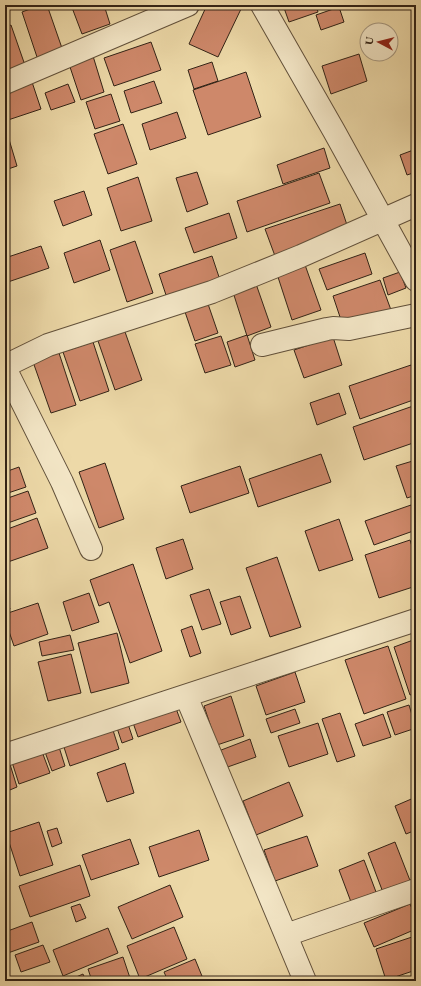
<svg xmlns="http://www.w3.org/2000/svg" width="421" height="986" font-family="'EB Garamond',serif">
<rect width="100%" height="100%" fill="#edd9a8"/>
<filter id="stains"><feTurbulence type="fractalNoise" baseFrequency=".005" numOctaves="4"/><feColorMatrix values="0 0 0 0 .2 0 0 0 0 .09 0 0 0 0 .02 0 0 0 .5 -.17"/></filter>
<radialGradient id="worn" r=".72"><stop offset=".6" stop-color="#630" stop-opacity="0"/><stop offset="1" stop-color="#630" stop-opacity=".3"/></radialGradient>
<path fill="#ce886a" stroke="#322316" d="M7 5H25L9 10Z
M41 5H47L63 51 38 60 22 12Z
M71 5H104L110 24 82 34Z
M207 5H233L241 9 218 57 189 44Z
M283 5H316L318 12 289 22Z
M339 7 344 22 321 30 316 15Z
M11 25 27 71 5 79V28Z
M151 42 161 70 114 86 104 58Z
M359 54 367 81 331 94 322 66Z
M93 56 104 92 81 100 69 64Z
M212 62 218 81 194 89 188 70Z
M246 72 261 117 208 135 193 90Z
M154 81 162 103 131 113 124 91Z
M32 82 41 109 5 121V91Z
M68 84 75 102 51 110 45 93Z
M111 94 120 121 95 129 86 102Z
M177 112 186 138 150 150 142 124Z
M123 124 137 164 108 174 94 134Z
M8 136 17 166 5 170V137Z
M324 148 330 168 283 184 277 165Z
M416 149V172L407 175 400 155Z
M197 172 208 204 187 212 176 178Z
M319 173 330 203 247 232 237 201Z
M138 177 152 221 121 231 107 188Z
M84 191 92 215 63 226 54 201Z
M340 204 349 231 275 256 265 229Z
M229 213 237 238 194 253 185 228Z
M100 240 110 270 74 283 64 253Z
M135 241 153 293 127 302 110 250Z
M41 246 49 268 5 283V258Z
M365 253 372 274 327 290 319 269Z
M212 256 220 280 167 298 159 274Z
M304 262 321 310 292 320 276 271Z
M400 272 406 288 388 295 383 278Z
M380 280 391 310 343 326 333 296Z
M255 281 271 327 247 336 232 289Z
M207 301 218 333 195 341 184 309Z
M124 329 142 380 115 390 97 338Z
M247 335 255 360 235 367 227 342Z
M221 336 231 365 205 373 195 344Z
M333 337 342 365 304 378 294 350Z
M93 342 109 391 80 401 63 352Z
M58 350 76 405 51 413 32 359Z
M411 365 416 380V399L360 419 349 386Z
M339 393 346 414 317 425 310 403Z
M416 405V442L364 460 353 427Z
M321 454 331 482 258 507 249 479Z
M416 460V495L407 498 396 466Z
M105 463 124 519 99 528 79 472Z
M240 466 249 493 190 513 181 486Z
M19 467 26 487 5 494V472Z
M28 491 36 513 5 524V499Z
M411 505 416 519V530L374 545 365 521Z
M37 518 48 548 5 563V530Z
M339 519 353 560 319 571 305 531Z
M183 539 193 569 166 579 156 548Z
M410 540 416 559V586L379 598 365 555Z
M277 557 301 627 270 637 246 568Z
M133 564 162 651 130 663 109 602 99 606 90 580Z
M209 589 221 624 202 630 190 595Z
M89 593 99 622 72 631 63 602Z
M5 594 10 609 5 611Z
M240 596 251 628 231 635 220 602Z
M38 603 48 634 14 646 5 620V614Z
M192 626 201 653 190 657 181 630Z
M117 633 129 683 91 693 78 643Z
M70 635 74 650 42 656 39 642Z
M416 639V693L410 695 394 647Z
M388 646 406 699 364 714 345 660Z
M71 654 81 693 48 701 38 662Z
M295 672 305 702 266 715 256 686Z
M231 696 244 736 217 745 204 706Z
M174 703 181 722 138 737 131 717Z
M409 705 416 728 395 735 387 712Z
M295 709 300 723 271 733 266 719Z
M340 713 355 756 337 762 322 719Z
M383 714 391 737 363 746 355 724Z
M318 723 328 754 289 767 278 736Z
M111 724 119 749 70 766 62 741Z
M128 724 133 739 122 743 117 728Z
M250 739 256 757 222 769 216 752Z
M59 747 65 766 52 771 45 752Z
M41 749 50 773 19 784 11 759Z
M9 761 17 787 5 792V763Z
M125 763 134 793 107 802 97 773Z
M289 782 303 816 256 835 243 801Z
M416 797V830L406 834 395 806Z
M39 822 53 865 20 876 6 833Z
M57 828 62 843 52 847 47 831Z
M199 830 209 860 159 877 149 847Z
M307 836 318 866 275 881 264 850Z
M130 839 139 864 91 880 82 855Z
M395 842 411 883 384 895 368 853Z
M364 860 376 892 351 902 339 870Z
M80 865 90 896 30 917 19 886Z
M170 885 183 917 132 939 118 907Z
M80 904 86 918 76 922 71 907Z
M410 904 416 918V929L374 947 364 923Z
M32 922 39 942 5 954V932Z
M174 927 187 959 140 979 127 946Z
M108 928 118 953 63 976 53 950Z
M415 936 416 970 386 980 376 949Z
M43 945 50 962 21 972 15 955Z
M123 957 131 981H92L88 969Z
M195 959 204 981H168L164 972Z
M83 974 86 981H67Z"/>
<g fill="none" stroke-linecap="round" stroke-linejoin="round">
<defs>
<path id="street" d="M262 5 334 131 416 280
M5 83 188 5
M262 345 327 329 333 328 349 329 416 315
M5 366 48 345 212 292 301 256 416 205
M5 368 62 482 91 549
M186 696 305 981
M5 755 416 620
M286 935 416 890"/>
</defs>
<use href="#street" stroke="#61503a" stroke-width="24"/>
<use href="#street" stroke="#f3e6c6" stroke-width="22"/>
</g>
<rect width="421" height="986" fill="none" stroke="#edd9a8" stroke-width="20"/>
<rect x="6" y="6" width="409" height="974" fill="none" stroke="#322316" stroke-width="2"/>
<rect x="10" y="10" width="401" height="966" fill="none" stroke="#322316"/>
<g transform="translate(379 42) rotate(277)"><circle r="19" fill="#f3e6c6" stroke="#a69880"/>
<path d="M0-3L7 15L0 10L-7 15Z" fill="#8f2418"/>
<text y="-6" font-size="11" font-weight="bold" text-anchor="middle" fill="#322316">U</text>
</g>
<rect width="100%" height="100%" filter="url(#stains)"/>
<rect width="100%" height="100%" fill="url(#worn)"/>
</svg>
